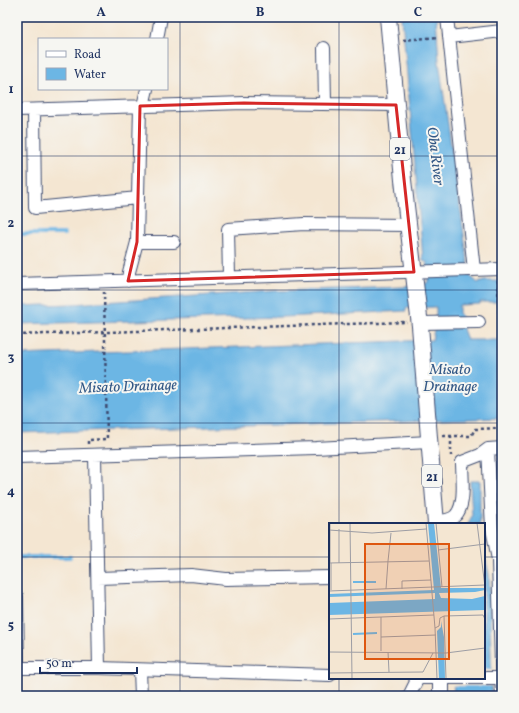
<svg xmlns="http://www.w3.org/2000/svg" width="519" height="713" font-family="Vollkorn,serif">
<rect width="100%" height="100%" fill="#f6f6f2"/>
<filter id="ink" filterUnits="userSpaceOnUse"><feTurbulence type="fractalNoise" baseFrequency=".025" numOctaves="2"/><feDisplacementMap in="SourceGraphic" scale="8" xChannelSelector="R" yChannelSelector="G"/><feConvolveMatrix kernelMatrix="1 2 1 2 8 2 1 2 1" color-interpolation-filters="sRGB"/></filter>
<filter id="wash" filterUnits="userSpaceOnUse"><feTurbulence type="fractalNoise" baseFrequency=".012" numOctaves="4" result="noise"/><feDisplacementMap in="SourceGraphic" scale="16" xChannelSelector="R" yChannelSelector="G"/><feGaussianBlur stdDeviation="0.9" result="paint"/><feColorMatrix in="noise" values="0 0 0 0 0 0 0 0 0 0 0 0 0 0 0 0 0 1.4 0 .05"/><feComposite in="paint" operator="in"/></filter>
<g filter="url(#wash)">
<rect width="100%" height="100%" fill="#f4e6d2"/>
<path fill="#6cb6e4" stroke="#4472a1" d="M402 17H436L439 62 470 276 478 283 484 281H502V302H480V304L459 305V313L462 317 463 329 467 340H502V418L17 433V355L432 340 434 330V317L436 316V307L406 308V311L283 317 17 324V306L72 304 274 291 404 287 425 284 428 282 427 263 423 260 421 235Z
M470 481H480V524H468L472 516Z
M484 553 489 575 492 696H454L453 678H484Z"/>
<path fill="#f4e6d2" d="M484 669H493V686H452L451 678H484Z"/>
<g fill="none" stroke-linecap="round" stroke-linejoin="round">
<path stroke="#6cb6e4" stroke-width="4" d="M17 234H64
M17 557H70"/>
</g>
</g>
<g filter="url(#ink)">
<g fill="none" stroke-linecap="round" stroke-linejoin="round">
<defs>
<path id="minor" d="M447 17 474 270
M449 37 502 31
M157 39 161 17
M324 48 325 103
M143 106 147 89
M17 110 244 103 396 105
M34 110 35 208 138 198
M137 242H174
M229 277 228 229 304 224 409 225
M128 281 129 272 137 242 140 106
M17 284 502 269
M419 323 479 322
M488 449 492 528 498 560 502 696
M95 455 99 668
M17 457 316 448 429 442
M435 522C442 521 452 520 456 515 466 504 462 476 462 462L480 455 488 449 502 448
M98 578 191 575 226 579 330 577
M17 596 18 668
M17 668H99L330 675
M140 670 141 696
M415 678H502
M409 696 418 678"/>
<path id="major" d="M388 17 403 180 420 326 436 524
M441 678V696"/>
</defs>
<use href="#minor" stroke="#3c4a6f" stroke-width="14"/>
<use href="#major" stroke="#3c4a6f" stroke-width="18"/>
<path stroke="#3c4a6f" stroke-width="2.5" stroke-dasharray="3 3" stroke-linecap="butt" d="M403 40 438 37
M498 280 502 420
M17 335 407 322
M443 436H471L475 429 502 428
M451 436V456
M88 444V440L107 439 104 292"/>
<use href="#minor" stroke="#fff" stroke-width="12"/>
<use href="#major" stroke="#fff" stroke-width="16"/>
</g>
</g>
<path fill="none" stroke="#d62828" stroke-width="3" stroke-linejoin="round" d="M244 103 396 105 414 272 128 281 137 242 140 106Z"/>
<path fill="none" stroke="#1b2f5e" stroke-width="1" stroke-opacity="0.55" d="M180 17V696M339 17V524M17 156H502M17 290H502M17 423H502M17 557H330M484 557H502M339 678V696"/>
<g text-anchor="middle" stroke-width="4" stroke-linejoin="round" paint-order="stroke">
<g fill="#f6f6f2" stroke="#5d6b8a" stroke-width="1">
<rect x="390" y="138" width="20" height="22" rx="3"/>
<rect x="422" y="465" width="20" height="22" rx="3"/>
</g>
<g font-size="13" font-weight="bold" fill="#1b2f5e">
<text x="400" y="154">21</text>
<text x="432" y="481">21</text>
</g>
<g font-size="15" font-style="italic" fill="#335886" stroke="#f6f6f2">
<text transform="translate(436 156) rotate(83)" y="5">Oba River</text>
<text x="450" y="374">Misato<tspan x="450" dy="17">Drainage</tspan></text>
<text transform="translate(128 386) rotate(-2)" y="5">Misato Drainage</text>
</g>
</g>
<g transform="translate(329 523)">
<rect width="156" height="156" fill="#f4e6d2"/>
<path d="M99 0H105L112 65H156V67L146 69 110 70 112 75 143 76 156 73V87L0 92V80L106 76V70L0 74V71L105 67ZM112 98 115 114 116 156H110L108 108 112 104Z" fill="#6cb6e4"/>
<path fill="none" stroke="#6cb6e4" stroke-width="2" d="M24 59H47M24 111 48 110"/>
<path fill="none" stroke="#9d9da4" stroke-width="1" d="M21 0 23 156M97 0 106 105 108 156M107 0 113 64M148 0 156 64M10 6V40M0 7 43 10 97 6M1 24V0M1 24V40M109 27 156 21M59 38 62 10M0 40 100 38M2 40V67M57 66 59 38M73 66V58L102 57M0 68 156 62M115 93 117 156M52 94V128M0 96 105 92M106 105 110 103 111 95 115 93 154 92 156 96M52 114 107 112M0 129 117 130 156 125M59 129 60 149M0 150 94 149 104 130"/>
<path fill="#de5710" fill-opacity="0.15" stroke="#de5710" stroke-width="2" d="M36 21H120V136H36Z"/>
<rect width="156" height="156" fill="none" stroke="#1b2f5e" stroke-width="2"/>
</g>
<rect width="519" height="713" fill="none" stroke="#f6f6f2" stroke-width="44"/>
<rect x="38" y="38" width="130" height="52" fill="#f6f6f2" stroke="#9ea6b7"/>
<rect x="46" y="51" width="20" height="6" fill="#ffffff" stroke="#9ea6b7"/>
<text x="74" y="58" font-size="12" fill="#1b2f5e">Road</text>
<rect x="46" y="68" width="20" height="12" fill="#6cb6e4" stroke="#9ea6b7"/>
<text x="74" y="78" font-size="12" fill="#1b2f5e">Water</text>
<path d="M40 667v6h97v-6" fill="none" stroke="#1b2f5e" stroke-width="2"/>
<text x="46" y="667" font-size="12" fill="#1b2f5e" stroke="#f6f6f2" stroke-width="3" paint-order="stroke">50 m</text>
<rect x="22" y="22" width="475" height="669" fill="none" stroke="#1b2f5e" stroke-width="1.5"/>
<g font-size="13" text-anchor="middle" font-weight="bold" fill="#1b2f5e">
<text x="101" y="16">A</text>
<text x="260" y="16">B</text>
<text x="418" y="16">C</text>
<text x="11" y="93">1</text>
<text x="11" y="227">2</text>
<text x="11" y="361">3</text>
<text x="11" y="495">4</text>
<text x="11" y="629">5</text>
</g>
</svg>
